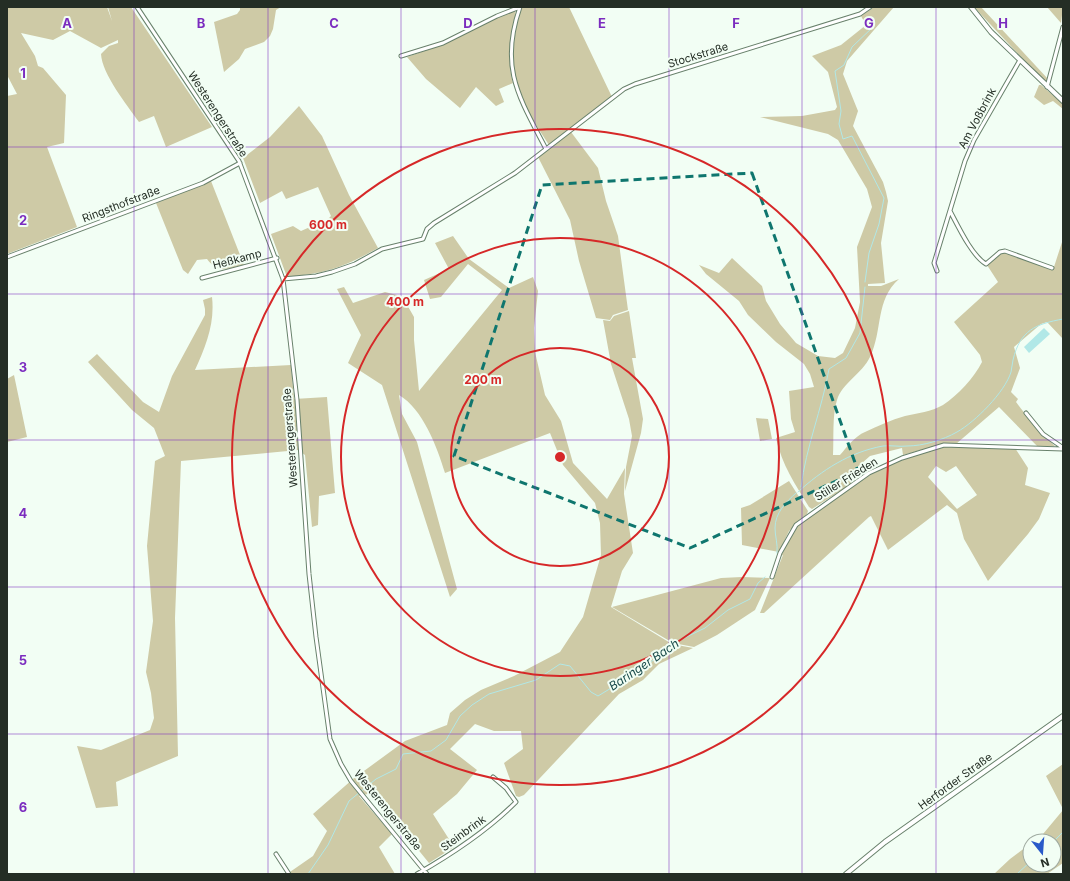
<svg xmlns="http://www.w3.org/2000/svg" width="1070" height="881" font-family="Inter,sans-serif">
<rect width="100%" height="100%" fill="#f2fef4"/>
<path fill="#cecaa6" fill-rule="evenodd" d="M7 7H107L112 21 108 7H131L212 127 166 147 154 116 139 122C127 105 102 74 101 54L109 46 118 43V40L101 48 70 31 53 40 21 33 35 56 38 66 43 68 66 95 64 143 47 147 77 227 7 254V96L17 94 7 75Z
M240 7H281L276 10 273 29 270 36 264 42 245 49 239 59 224 72 214 22 237 14 240 10Z
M521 7H569L612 97 549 145C539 129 526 112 519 94 508 67 514 35 521 7Z
M874 7H894L847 61 843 74 858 111 853 126 883 182 886 192 888 201 881 243 885 283 868 284V286H881L899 279C875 300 883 330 870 357 862 374 842 383 837 400 832 415 834 439 833 455H840C847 447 855 436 865 432 878 426 891 420 905 416 918 413 931 412 943 405 958 395 974 378 982 362L980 355 954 322 998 282 987 265 1000 253H1006L1053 270 1063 239V339L1047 322 1041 324 1014 347 1020 368 1011 392 1018 399 1016 402C1028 418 1040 433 1055 446L1038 447 999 407 956 444 939 445 903 455 902 448 870 456 853 471 859 479 812 509 809 507C795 484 782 465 776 438L795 432 791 419 789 391 814 387 810 374 804 364 776 342 748 315 739 301 706 274 699 265 719 273 732 258 762 286 766 301 780 324 796 343 818 356 835 358 843 353 855 328 860 302 857 247 872 207 867 189 838 140 828 134 760 117 802 116 835 110 837 107 828 72 812 56 841 45 866 25 861 16Z
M974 7H981L1048 79 1045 82 1041 78Z
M1047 7H1063L1061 23Z
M512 10H515C517 16 514 22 513 29 510 46 508 66 513 83L499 89 504 102 496 106 476 87 460 108 426 79 407 57 444 44Z
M1039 85H1041L1063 104V109L1053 101 1044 105 1034 97Z
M299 106 322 136 349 195 378 248C342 268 327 273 287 277L271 234 293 226 301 231 328 219 331 216 318 187 286 199 282 191 260 203 243 158 270 137Z
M571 132 598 168 606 201 618 236 628 310 613 315 610 320 596 318 579 261 570 220 538 157Z
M211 181 244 265C227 268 219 275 207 259L197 260 188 274 183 270 156 203Z
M453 236 469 259 509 288 533 277 538 291 534 328 535 352 545 395 561 421 573 463 607 499 625 468 624 494 633 553 622 571 611 607 672 644 693 648 659 664 643 680 619 694 524 795 519 797 516 796 504 763 523 749 521 731H494L475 724 450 749 477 770 457 794 433 814 454 847 429 863 372 793 359 796 392 834 379 847 395 874H287L313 856 327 831 313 814 353 779 405 741 447 725 450 713 465 700 481 690 514 676 560 652 583 617 601 555 600 523 595 503 563 465 550 433 445 473C437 447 423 409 399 395L402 414 417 442 457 589 450 597 382 385 348 363 361 335 337 289 344 287 353 303 385 292 397 295 406 303 414 317V340L419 391 502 290 468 264 441 297 430 299 424 280 449 269 435 243Z
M212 297C215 323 206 346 195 370L291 365 294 399 327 397 335 493 319 496 318 525 312 527 305 455 298 450 181 461 175 618 178 756 116 782 118 806 96 808 77 746 101 750 150 730 154 718 151 693 146 672 153 621 147 546 155 461 165 456 154 428 132 410 88 362 97 354 143 402 159 412 172 376 205 315V309L203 300Z
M629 311 636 358H632L643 419 641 433 625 491 626 467 632 436 629 419 611 364 603 320 610 321 614 316Z
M14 375 27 437 7 442V379Z
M756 418 768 419 772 439 760 441Z
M943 447 1015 448 1028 468 1025 485 1050 493 1039 519 1028 534 988 581 964 539 957 513 947 505 888 550 871 516 869 517 764 613H760L783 555 781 556 795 527 814 512 876 471 904 458 943 447 952 460ZM936 466 946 472 956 466 977 495 957 509 928 477Z
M789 481 808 511 807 514 789 531 779 552 742 545 741 508 750 505Z
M742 577 770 578 755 610 717 635 694 647 673 643 612 607 721 578Z
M1063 764V809L1046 776Z
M1063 810V863L1047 874H994L1010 859 1030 844V865H1054V841H1034L1043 834Z"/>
<path fill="#b1e8e7" d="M1044 328 1050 334 1029 353 1024 347Z"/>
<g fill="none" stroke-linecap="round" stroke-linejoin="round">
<path stroke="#b1e8e7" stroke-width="1" d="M865 282 869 253 879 224 884 198 852 136 843 139 839 124 841 111 835 71 844 65 852 47 874 26
M801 487C806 447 822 409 829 369L846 358 860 333 865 287
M798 492C822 470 850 452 883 446 891 445 899 447 907 446 923 446 943 440 957 432 975 422 1005 392 1011 372 1012 368 1012 364 1013 360 1020 330 1036 324 1063 319
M777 553C778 544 775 536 775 528 775 513 786 502 796 493
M1054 841 1063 832
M308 874 328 845 349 801 376 779 396 769 403 754 431 751 446 740 460 716 472 705 489 694 536 680 560 664 570 666 591 692 598 696 636 673 680 640 705 628 728 610 750 599 758 583 765 577
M1017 874 1030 862"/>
<defs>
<path id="minor" d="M137 7 239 161 283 279 297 400 309 574 316 637 330 739 341 764 351 781 427 874
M520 7C499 68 519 97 546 149
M401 56 443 43 497 16 520 7
M1047 87 1063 27
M950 211C958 226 972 256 986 264L1000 252 1005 251 1052 268
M7 257 203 183 240 163
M937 271 934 263 965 161 974 140 1020 60
M202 278 277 258
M283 279 316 276 332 272 355 264 382 249 423 239 427 229 434 223 515 173 624 89 635 84 860 14 870 7
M1026 413 1043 434 1062 447
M772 577 780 553 796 525 869 473 902 458 944 445 1063 449
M276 854 289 874
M417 874C452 854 487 831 516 802L506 788 493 777"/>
<path id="secondary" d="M971 7 991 32 1063 101
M846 874 885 842 1063 716"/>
</defs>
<use href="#minor" stroke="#68816b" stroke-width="5"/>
<use href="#secondary" stroke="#68816b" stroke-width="6"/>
<use href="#minor" stroke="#fff" stroke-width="3"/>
<use href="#secondary" stroke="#fff" stroke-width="4"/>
</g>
<path fill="none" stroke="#0f766e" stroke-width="3" stroke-dasharray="8 5" stroke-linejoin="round" d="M752 173 858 471 690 548 454 456 542 185Z"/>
<path fill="none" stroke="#7b2cbf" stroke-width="1" stroke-opacity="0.55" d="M134 7V874M268 7V874M401 7V874M535 7V874M669 7V874M802 7V874M936 7V874M7 147H1063M7 294H1063M7 440H1063M7 587H1063M7 734H1063"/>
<g fill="none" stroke="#d62828" stroke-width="2">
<circle cx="560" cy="457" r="109"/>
<circle cx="560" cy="457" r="219"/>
<circle cx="560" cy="457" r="328"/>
</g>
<g text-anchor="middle" stroke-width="4" stroke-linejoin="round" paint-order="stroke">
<g font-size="11" fill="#242e25" stroke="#f2fef4">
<text transform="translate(698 55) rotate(-17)" y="4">Stockstraße</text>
<text transform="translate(218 114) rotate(57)" y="4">Westerengerstraße</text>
<text transform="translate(977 118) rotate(-62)" y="4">Am Voßbrink</text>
<text transform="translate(121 204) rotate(-21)" y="4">Ringsthofstraße</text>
<text transform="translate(237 259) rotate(-15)" y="4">Heßkamp</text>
<text transform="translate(290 438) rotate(-94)" y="4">Westerengerstraße</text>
<text transform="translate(846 479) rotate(-32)" y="4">Stiller Frieden</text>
<text transform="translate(955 781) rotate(-36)" y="4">Herforder Straße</text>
<text transform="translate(388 810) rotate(51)" y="4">Westerengerstraße</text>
<text transform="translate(463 833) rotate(-36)" y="4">Steinbrink</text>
</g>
<g font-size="12" font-style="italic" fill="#1a4b4b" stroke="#f2fef4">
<text transform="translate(644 665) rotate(-34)" y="4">Baringer Bach</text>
</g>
</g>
<g font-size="13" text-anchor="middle" font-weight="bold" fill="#7b2cbf" stroke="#f2fef4" stroke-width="4" stroke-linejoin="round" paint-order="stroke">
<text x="67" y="28">A</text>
<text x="201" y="28">B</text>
<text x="334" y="28">C</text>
<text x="468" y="28">D</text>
<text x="602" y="28">E</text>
<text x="736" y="28">F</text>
<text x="869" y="28">G</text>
<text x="1003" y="28">H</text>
<text x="23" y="78">1</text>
<text x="23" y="225">2</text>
<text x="23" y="372">3</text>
<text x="23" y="518">4</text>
<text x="23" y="665">5</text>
<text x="23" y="812">6</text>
</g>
<circle cx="560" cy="457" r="6" fill="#d62828" stroke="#f2fef4" stroke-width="2"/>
<g font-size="12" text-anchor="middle" font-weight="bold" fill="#d62828" stroke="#f2fef4" stroke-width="4" stroke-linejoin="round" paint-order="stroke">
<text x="328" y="229">600 m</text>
<text x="405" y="306">400 m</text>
<text x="483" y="384">200 m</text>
</g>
<rect width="1070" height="881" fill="none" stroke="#242e25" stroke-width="16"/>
<g transform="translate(1042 853) rotate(163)"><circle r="19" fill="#f2fef4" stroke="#a0aba1"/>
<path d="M0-3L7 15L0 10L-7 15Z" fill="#2a5ac9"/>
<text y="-6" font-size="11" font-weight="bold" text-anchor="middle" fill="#242e25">N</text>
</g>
</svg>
